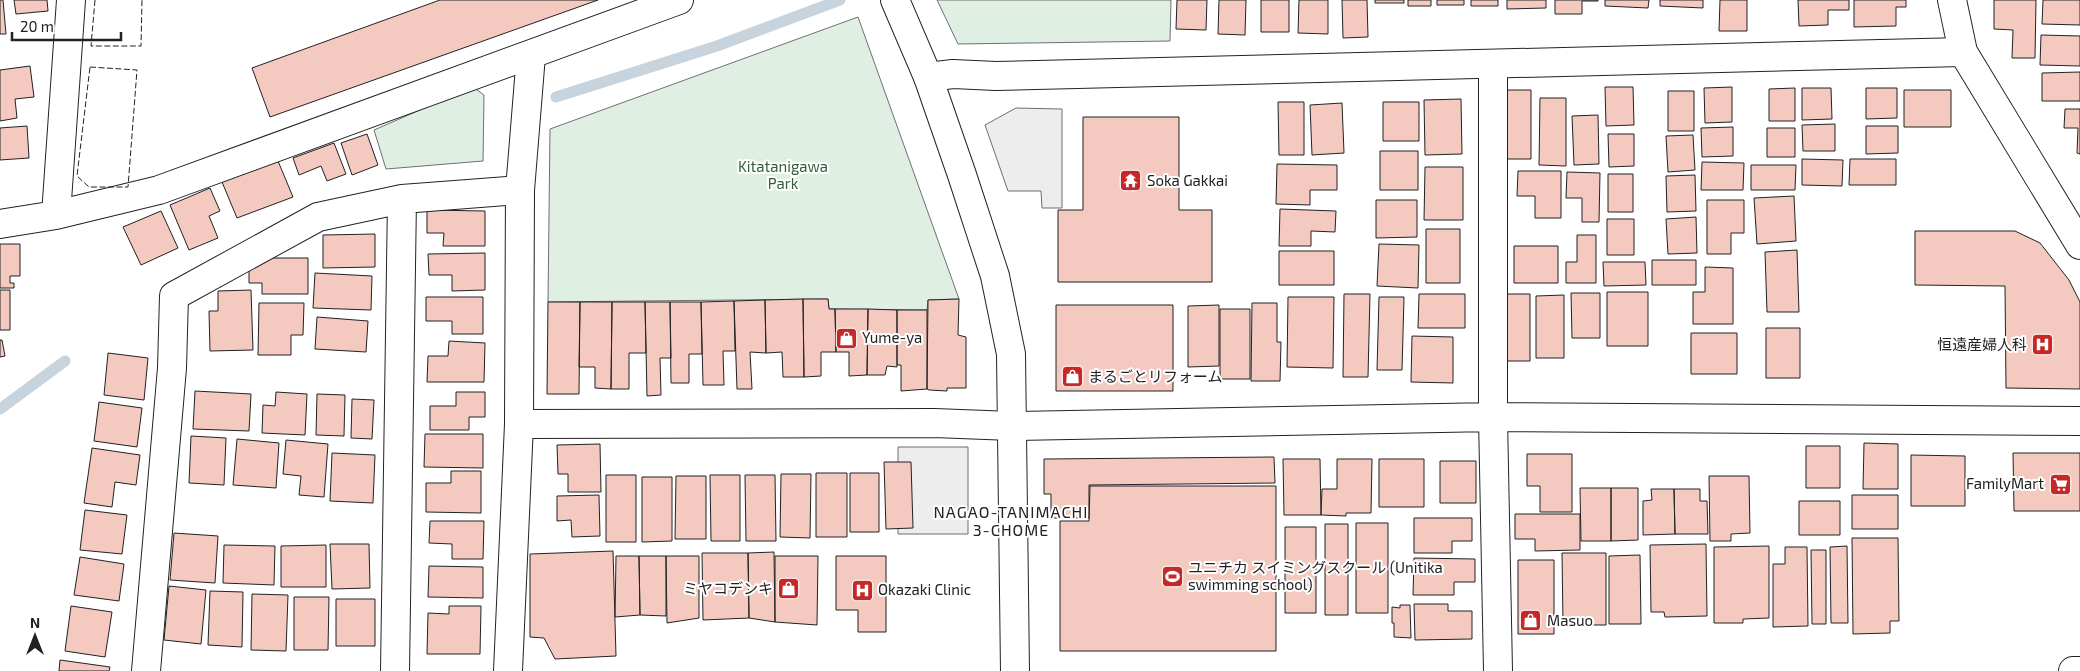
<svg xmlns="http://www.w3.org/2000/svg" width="2080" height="671" font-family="'Exo 2','Noto Sans JP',sans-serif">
<rect width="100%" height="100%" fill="#fff"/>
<path fill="#e0efe3" stroke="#6f6f6f" d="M937 0H1171L1170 41 958 44Z
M858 17 959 299 928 300 927 310 829 309 828 299 548 302 550 129Z
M473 87 484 95 483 161 386 169 374 130Z"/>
<path fill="#ededed" stroke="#6f6f6f" d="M1016 108 1062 109V208H1042L1041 191H1008L985 125Z
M898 447H968V534H898Z"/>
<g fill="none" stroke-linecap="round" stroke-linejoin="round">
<path stroke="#c7d3dd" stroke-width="11" d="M556 97 717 46 840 0
M0 409 65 361"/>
</g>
<path fill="#f3c9c0" stroke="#222" d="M0 0H3L6 34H0Z
M14 0H47L48 11 16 14Z
M440 0H598L270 117 252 68Z
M1177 0H1207L1206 30 1176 29Z
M1219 0H1246L1245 35 1218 34Z
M1261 0H1289V32H1261Z
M1299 0H1328V34L1298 33Z
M1342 0H1367L1368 37 1343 38Z
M1375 0H1404V3H1375Z
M1408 0H1431V6H1408Z
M1437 0H1464V5H1437Z
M1471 0H1498V6H1471Z
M1507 0H1546V8L1507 9Z
M1555 0H1598V1H1582V14H1555Z
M1605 0H1649L1648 8 1605 6Z
M1660 0H1703V8L1660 6Z
M1720 0H1747V31H1719Z
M1798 0H1849V10H1828V25L1799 26Z
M1854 0H1906V7H1896V26L1854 27Z
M1994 0H2036L2035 58H2012L2013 30 1994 29Z
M2043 0H2080V25L2042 24Z
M2041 35 2080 36V66L2040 65Z
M30 66 34 97 15 99 17 118 0 121V70Z
M2080 72V101H2042V73Z
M1605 87H1633L1634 125 1606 126Z
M1732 87V122L1705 123 1704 88Z
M1795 88V121H1769V89Z
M1802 88H1831L1832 119 1802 120Z
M1866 88H1897V118L1866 119Z
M1506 90H1531V159H1506Z
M1904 90H1951V127H1904Z
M1668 91H1694V131H1668Z
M1540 98H1566V166L1539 165Z
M1461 99 1462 154 1425 155 1424 100Z
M1278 102H1304V155H1279Z
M1383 102H1419V141H1383Z
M1342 103 1344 153 1312 155 1310 105Z
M2065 109H2080V154L2077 153 2078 128H2064Z
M1598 115 1599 164 1574 165 1572 116Z
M1083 117H1179V210H1212V282H1058V210H1083Z
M1835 124V151H1803L1802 125Z
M27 126 29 158 0 160V128Z
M1866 126H1898V153L1866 154Z
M1733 127V156L1702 157 1701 128Z
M1767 128H1795V157H1767Z
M367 134 378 165 352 175 341 143Z
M1608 134H1634V166L1609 167Z
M1693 135 1695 170 1668 172 1666 136Z
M334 143 346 174 327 181 321 166 299 175 293 158Z
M1380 151H1418V190H1380Z
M1802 159 1843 160 1842 186 1802 185Z
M1850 159H1896V185H1849Z
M278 161 293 197 237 218 222 182Z
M1702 162 1744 163 1743 190H1701Z
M1277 164 1337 165V190H1310V205L1276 204Z
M1751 165H1796L1795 190H1751Z
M1425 167H1463V220H1424Z
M1518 171H1561V218H1535V196H1517Z
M1567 172 1600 173 1599 222H1582V198H1566Z
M1608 174H1633V212H1608Z
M1695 175 1696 211 1667 212 1666 176Z
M210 188 220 211 209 216 218 238 189 250 170 205Z
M1794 196 1796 241 1757 244 1754 198Z
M1376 200H1417V237L1376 238Z
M1707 200H1744V233H1731V254H1707Z
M1280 209 1336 211 1335 232 1311 231V246H1279Z
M427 210 485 211V246H443L444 233H427Z
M161 211 178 248 141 265 123 227Z
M1696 217 1697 253 1668 254 1666 219Z
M1607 219H1634V255H1607Z
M1426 229H1460V283H1426Z
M1915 231H2015L2040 243 2069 280 2080 302V389L2006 388 2005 286 1915 285Z
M375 234V267L323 268V235Z
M1577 235H1596V283H1566V262H1577Z
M0 244H20V276H10V283H14V288H0Z
M1379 244 1419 245 1418 288 1377 286Z
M1514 246H1558V283H1514Z
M1797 250 1799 312H1767L1765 252Z
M1279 251H1334V285H1279Z
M485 253V290L452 291V275H429L428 254Z
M249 258H308V294H262V283H249Z
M1652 260H1696V285H1652Z
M1603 262H1645L1646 285 1604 286Z
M1705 267 1733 268V324H1693V292H1705Z
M315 273 372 276 371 310 313 308Z
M0 290H10V330H0Z
M251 290 253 350 210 351 209 311H218V291Z
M1607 292H1648V346H1607Z
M1571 293H1600V338H1572Z
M1344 294H1370L1368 377H1343Z
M1419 294H1465V328H1418Z
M1505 294H1530V361H1506Z
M1564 295V358H1536V296Z
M426 297H483V334H452V321H426Z
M1288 297H1334L1333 368 1287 367Z
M1379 297H1404L1402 370H1377Z
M803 299 804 377H783L782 352 766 353 765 300Z
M803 299H828L829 309H835L836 352H821V376L804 377Z
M959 299 958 335 966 337V388H947V391L929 390 927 389 928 300Z
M765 300 766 353 750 352 752 389H737L734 301Z
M734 301 735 351H723L724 385H703L701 302Z
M548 302H580L579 394H547Z
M580 302H612L611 389 595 388V367H579Z
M612 302H645L646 353H629V389H611Z
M645 302H670L671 358H660L661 395 647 396Z
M670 302H701L702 354H689V383H671Z
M259 303H304L303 335H291V355H258Z
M1252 303H1277V342H1281L1280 381H1251Z
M1056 305H1173V391H1056Z
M1219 305V366L1188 367V306Z
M835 309H868L867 375 849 376V352H836Z
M868 309 897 310V367L887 366 885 375H867Z
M1220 309H1250V379H1220Z
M897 310H927V389L901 391V365H897Z
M317 317 368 321 366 352 315 349Z
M1766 328H1800V378H1766Z
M1691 333H1737V374H1691Z
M1412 336 1453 337V383L1411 382Z
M0 340H2L5 356 0 357Z
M449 341 485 343 484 382H427L428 356H448Z
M108 353 148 358 144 400 104 395Z
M195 391 251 394 249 431 193 429Z
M276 392 307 394 305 435 262 433 263 405 275 406Z
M456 392H485V417H469V430H430V406H456Z
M317 394 345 395 344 436 316 435Z
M352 399 374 400 372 439 351 438Z
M99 402 142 408 137 447 94 441Z
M425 434H483V468L424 467Z
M191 436 226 438 224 485 189 483Z
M237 439 279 443 276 488 233 485Z
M286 440 328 444 324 497 299 495 301 476 283 474Z
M1864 443 1898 444V489H1863Z
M600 444 601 492H568V474H558L557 445Z
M1806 446H1840V488H1806Z
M92 448 140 455 136 485 115 482 112 507 84 503Z
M332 453 375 455 373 503 330 501Z
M2013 453H2080V511H2014Z
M1527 454H1572V512H1540V486H1527Z
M1911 455 1965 456V506H1911Z
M1274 457 1275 483 1089 485V518H1051V494H1044V459Z
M1283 459H1320L1321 515H1284Z
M1337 459H1372L1371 513H1346V516L1321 515 1322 489H1337Z
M1379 459H1424V507H1379Z
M1440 461H1476V503H1440Z
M884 462H911L913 528 886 529Z
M451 471H481V513L426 512V483H451Z
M816 473H847V537H816Z
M850 473H879V532H850Z
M781 474H811L810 538 780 537Z
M606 475H636V542H606Z
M710 475H740V541H711Z
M745 475H775L776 541H746Z
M676 476H706V539H675Z
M1709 476H1749L1750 533 1731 534V541H1710Z
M642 477H672V541L642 542Z
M1090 486H1276V651H1060V521H1089Z
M1580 488H1611V541H1581Z
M1611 488H1638V540L1611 541Z
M1651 489H1674L1675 534 1643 535V501L1652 500Z
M1674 489H1700V501H1707L1708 534H1675Z
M599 495 600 536 572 537 571 520 557 521V496Z
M1852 495H1898V529H1852Z
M1799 501H1840V535H1799Z
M85 510 127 515 122 554 80 550Z
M1515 514H1580V550L1535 551V539H1515Z
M1414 518H1472V541H1452V553H1414Z
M430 521H484L483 559H452V544L429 543Z
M1356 523H1388V613H1356Z
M1325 524H1348V615H1325Z
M1285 527H1316V613H1285Z
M174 533 218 536 215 583 170 580Z
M1852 538H1898L1899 621H1890V633L1853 634Z
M330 544H369L370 588 332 589Z
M1706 544 1707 616 1665 617 1664 612H1651L1650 545Z
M224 545 275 546 274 585 223 583Z
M326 545V587H281V546Z
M1769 546V618L1743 619V623H1714V547Z
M1847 546 1848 623H1831L1830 547Z
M1785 547H1807L1808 626 1773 627V564H1785Z
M1811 550H1826V624H1812Z
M613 551 616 656 555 659 544 638 530 637V554Z
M774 552 775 622 749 618 748 553Z
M702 553H748L749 618 703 620Z
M1562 553H1606V625H1563Z
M1640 555 1641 624H1609V556Z
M616 556H639L640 615 615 617Z
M639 556H666V616L640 615Z
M666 556H699V618L667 623Z
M775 556H818L817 625 775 622Z
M836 556H886V632H858V610H836Z
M80 557 124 564 119 601 74 595Z
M1414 558 1475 559V582H1454V595H1413Z
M1518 560H1554V634H1518Z
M429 566 483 567V598L428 597Z
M169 586 206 590 201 644 164 640Z
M210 591 243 592 242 647 208 645Z
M252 594 288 595 286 651 251 650Z
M294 597H329L328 650H294Z
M336 599H375V646H336Z
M1414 604H1448V611H1472V639L1415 640Z
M1400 605H1410L1411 638 1394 637V623H1392V607L1400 608Z
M71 606 112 612 105 657 65 651Z
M449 606H481L480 654H427L428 613 449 614Z
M60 660 110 667 109 671H59Z"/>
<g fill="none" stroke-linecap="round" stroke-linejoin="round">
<defs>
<path id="street" d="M1493 64V417L1498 671
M928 77 953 74 996 76 1963 52
M56 215 71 0
M0 224 56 215 159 190 679 0
M519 424 934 423 1012 426 1493 417 2080 421
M146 671 172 368 174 296 318 217 402 199 520 190
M395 671 402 199"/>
<path id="secondary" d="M895 0 928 77 962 175 995 276 1011 354 1015 671
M1952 0 1963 52 2080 245
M508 671 519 424 520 190 531 55
M2073 671H2080"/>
</defs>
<use href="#street" stroke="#222" stroke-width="30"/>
<use href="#secondary" stroke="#222" stroke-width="30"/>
<use href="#street" stroke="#fff" stroke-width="28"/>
<use href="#secondary" stroke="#fff" stroke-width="28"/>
<path stroke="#222" stroke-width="1" stroke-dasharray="6 2.5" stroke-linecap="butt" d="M95 0 91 46H141L142 0
M90 67 137 70 128 187H89L77 176Z"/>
</g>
<defs>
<symbol id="temple-square" viewBox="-11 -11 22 22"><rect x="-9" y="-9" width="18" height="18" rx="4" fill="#c62828" stroke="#fff"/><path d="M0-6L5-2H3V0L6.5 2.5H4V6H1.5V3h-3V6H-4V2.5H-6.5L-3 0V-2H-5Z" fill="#fff"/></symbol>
<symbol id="shop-square" viewBox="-11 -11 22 22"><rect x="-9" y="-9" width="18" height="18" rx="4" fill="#c62828" stroke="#fff"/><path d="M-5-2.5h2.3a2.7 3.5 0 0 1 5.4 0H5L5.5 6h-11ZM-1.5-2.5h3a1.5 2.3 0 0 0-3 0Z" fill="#fff"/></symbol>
<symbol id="hospital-square" viewBox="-11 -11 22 22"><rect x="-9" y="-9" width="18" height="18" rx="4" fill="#c62828" stroke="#fff"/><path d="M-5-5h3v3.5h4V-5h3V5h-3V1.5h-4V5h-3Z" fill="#fff"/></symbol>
<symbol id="supermarket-square" viewBox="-11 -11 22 22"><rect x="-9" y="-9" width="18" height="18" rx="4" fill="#c62828" stroke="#fff"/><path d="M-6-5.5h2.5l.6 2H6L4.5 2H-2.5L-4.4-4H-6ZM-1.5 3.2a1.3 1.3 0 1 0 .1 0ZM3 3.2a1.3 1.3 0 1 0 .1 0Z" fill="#fff"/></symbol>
<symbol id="stadium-square" viewBox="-11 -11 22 22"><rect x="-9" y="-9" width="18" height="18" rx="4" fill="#c62828" stroke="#fff"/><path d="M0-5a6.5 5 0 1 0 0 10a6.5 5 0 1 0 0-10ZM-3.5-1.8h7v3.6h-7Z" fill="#fff"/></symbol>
</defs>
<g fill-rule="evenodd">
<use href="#temple-square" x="1118" y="168" width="25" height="25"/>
<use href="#shop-square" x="834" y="326" width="25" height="25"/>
<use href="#hospital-square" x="2030" y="332" width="25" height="25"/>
<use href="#shop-square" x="1060" y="364" width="25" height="25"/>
<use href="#supermarket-square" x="2048" y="472" width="25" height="25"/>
<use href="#stadium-square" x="1160" y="564" width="25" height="25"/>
<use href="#shop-square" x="776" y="576" width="25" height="25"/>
<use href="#hospital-square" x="850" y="578" width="25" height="25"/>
<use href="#shop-square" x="1518" y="608" width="25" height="25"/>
</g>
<g text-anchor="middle" stroke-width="4" stroke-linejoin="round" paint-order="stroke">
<g font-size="15" fill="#2f5e38" stroke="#fff">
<text x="783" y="172">Kitatanigawa<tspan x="783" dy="17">Park</tspan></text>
</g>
<g font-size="15" fill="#222" stroke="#fff" text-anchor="start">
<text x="1147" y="186">Soka Gakkai</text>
<text x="862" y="343">Yume-ya</text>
<text x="2027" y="350" text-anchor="end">恒遠産婦人科</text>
<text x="1088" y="382">まるごとリフォーム</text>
<text x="2044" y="489" text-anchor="end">FamilyMart</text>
<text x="1188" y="573">ユニチカ スイミングスクール (Unitika<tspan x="1188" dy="17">swimming school)</tspan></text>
<text x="773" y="594" text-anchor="end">ミヤコデンキ</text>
<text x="878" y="595">Okazaki Clinic</text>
<text x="1547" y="626">Masuo</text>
</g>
<g font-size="16" letter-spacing="1" fill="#222" stroke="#fff">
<text x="1011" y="518">NAGAO-TANIMACHI<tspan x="1011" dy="18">3-CHOME</tspan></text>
</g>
</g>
<g transform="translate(35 636)" stroke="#ffffff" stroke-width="4" paint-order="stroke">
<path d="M0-4L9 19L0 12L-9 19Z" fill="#222222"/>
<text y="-8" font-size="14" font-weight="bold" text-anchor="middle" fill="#222222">N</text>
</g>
<path d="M12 32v8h109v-8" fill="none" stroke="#222222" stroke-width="2.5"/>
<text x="20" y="32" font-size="15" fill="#222222" stroke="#ffffff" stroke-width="4" paint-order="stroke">20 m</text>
</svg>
